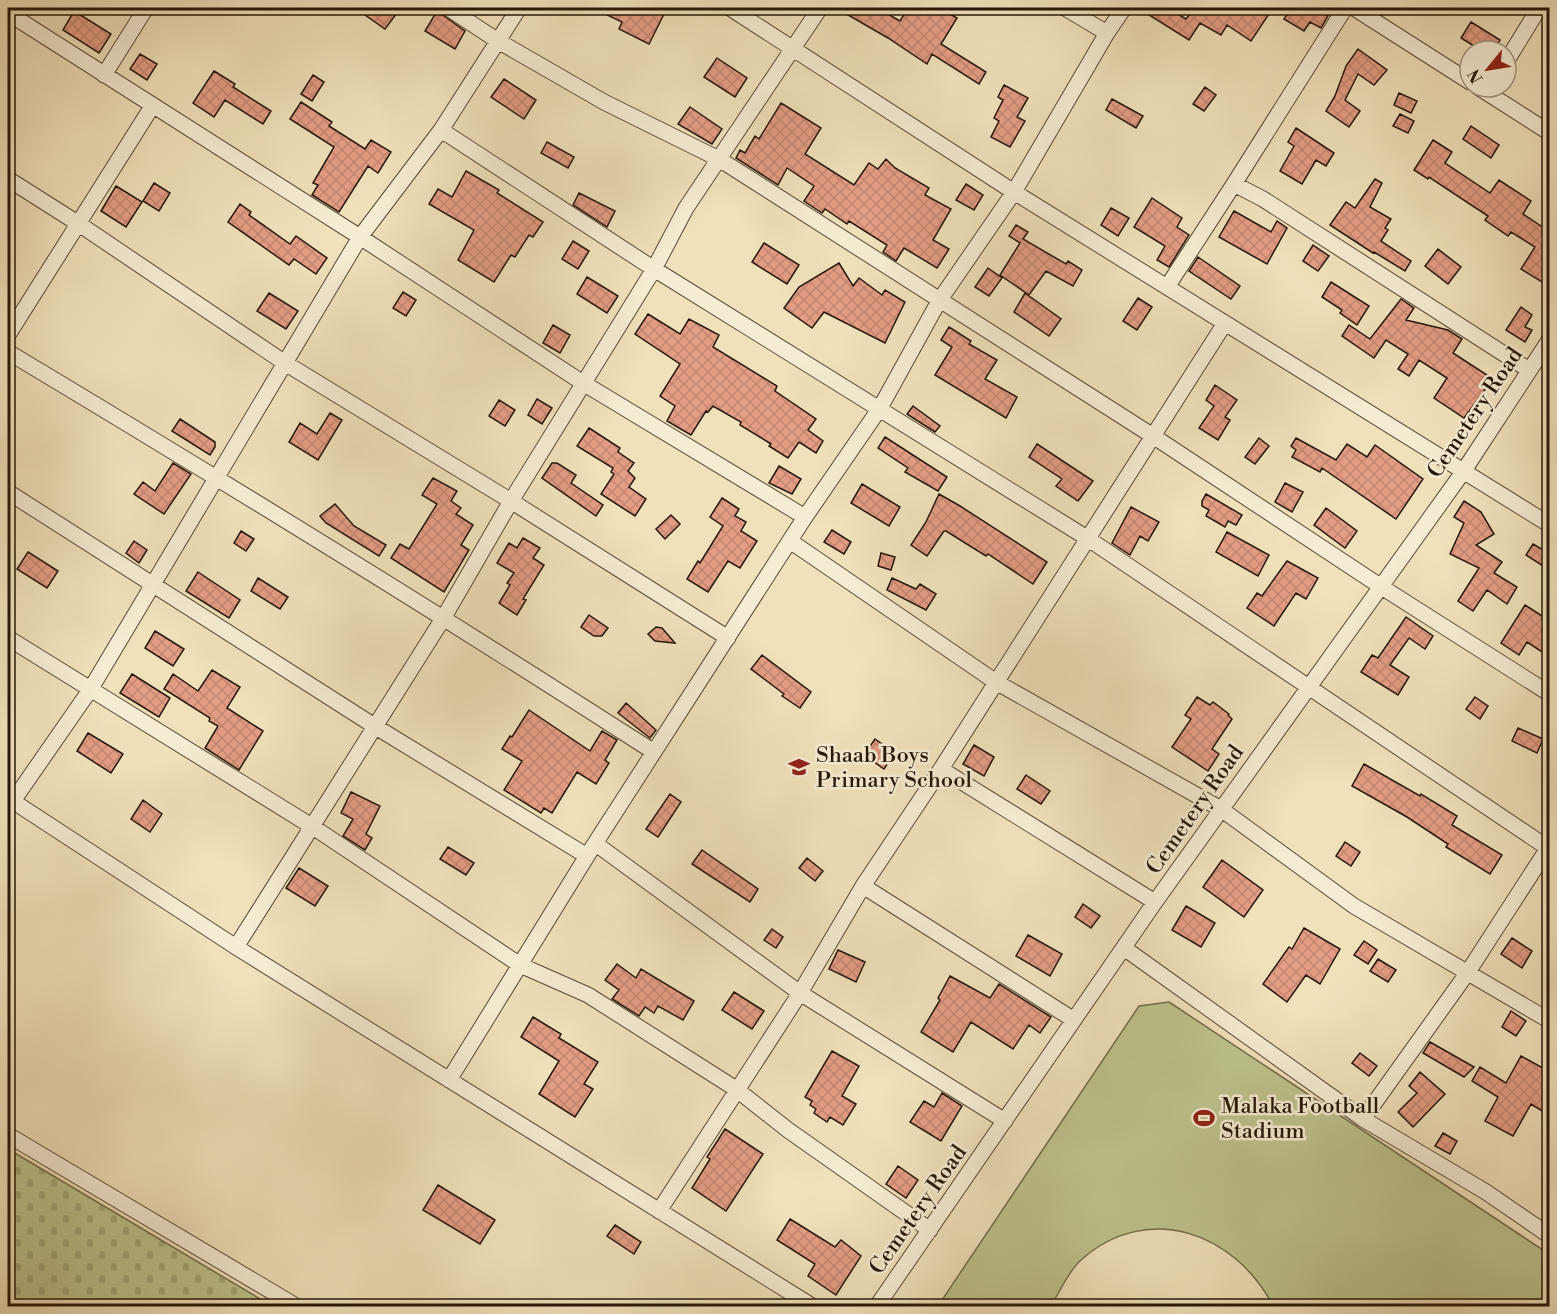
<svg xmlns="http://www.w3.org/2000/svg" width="1557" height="1314" font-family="'Libre Bodoni',serif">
<defs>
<pattern id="cemetery-stones" width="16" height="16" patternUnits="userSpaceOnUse" patternTransform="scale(1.5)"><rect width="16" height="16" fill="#bdc28d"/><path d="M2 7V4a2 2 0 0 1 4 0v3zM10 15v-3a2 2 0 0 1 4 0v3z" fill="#a2a678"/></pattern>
<pattern id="building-cross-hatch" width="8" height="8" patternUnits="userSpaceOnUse" patternTransform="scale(1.5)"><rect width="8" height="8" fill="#e39d84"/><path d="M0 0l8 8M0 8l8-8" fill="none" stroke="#c38671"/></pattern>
</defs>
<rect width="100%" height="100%" fill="#f0e1bb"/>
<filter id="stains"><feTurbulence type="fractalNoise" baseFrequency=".00333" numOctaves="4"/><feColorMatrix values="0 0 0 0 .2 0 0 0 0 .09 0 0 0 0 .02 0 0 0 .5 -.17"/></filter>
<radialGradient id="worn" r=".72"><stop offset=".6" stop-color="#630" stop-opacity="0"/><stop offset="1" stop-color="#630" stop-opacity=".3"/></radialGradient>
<path fill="url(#cemetery-stones)" stroke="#726c4b" stroke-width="1.5" d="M8 1149 272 1306H8Z"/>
<path fill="#bdc28d" stroke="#726c4b" stroke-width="1.5" d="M1169 1002 1546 1252C1551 1269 1553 1291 1544 1306H1273C1235 1232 1147 1201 1081 1260 1069 1270 1059 1293 1051 1306H938L1139 1006Z"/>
<path fill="url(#building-cross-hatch)" stroke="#261709" stroke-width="1.5" d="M355 8H390L397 13 385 29Z
M593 8H667L649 44 619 29 622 22Z
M836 8H877L900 21 908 8H940L957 18 941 44 986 72 979 84 932 54 927 64 888 38Z
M1138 8H1168L1186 19 1195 8H1273L1251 41 1227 25 1221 35 1200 23 1189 40Z
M1286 8H1318L1317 9 1328 16 1321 28 1310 22 1304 31 1284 19 1290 10Z
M74 11 111 34 99 53 63 30Z
M437 11 465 31 455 49 425 31Z
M1471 22 1500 40 1493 51H1482L1461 38Z
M1358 49 1387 70 1374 85 1358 74 1345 100 1360 111 1349 127 1326 111 1335 96 1346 66Z
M140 54 157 64 147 80 130 69Z
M717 58 747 78 735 97 704 77Z
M214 71 235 84 233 87 271 111 263 124 225 100 214 117 193 103Z
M313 75 324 82 312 101 301 94Z
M504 79 536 100 524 119 491 97Z
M1004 85 1028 98 1017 117 1025 121 1010 147 991 137 999 121 994 118 1003 100 998 97Z
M1205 87 1216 95 1204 111 1193 104Z
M1399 93 1417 101 1411 113 1394 105Z
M1112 99 1143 116 1136 128 1106 110Z
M301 102 332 122 329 126 365 149 371 140 391 152 378 173 368 166 339 212 312 195 318 185 313 183 334 147 290 119Z
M781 103 821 128 805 154 854 185 869 163 878 169 886 159 895 168 929 188 925 195 951 209 933 240 949 249 937 268 904 248 896 261 883 252 887 245 849 221 847 224 825 209 822 213 804 201 814 186 787 168 778 185 736 158 740 150 745 153 755 136 759 139Z
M690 107 722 129 712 144 678 124Z
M1400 114 1414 121 1408 133 1393 126Z
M1471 126 1499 145 1491 158 1463 139Z
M1296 128 1334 153 1326 166 1316 160 1302 184 1280 171 1294 146 1288 142Z
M1433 140 1452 152 1445 163 1490 193 1499 180 1531 201 1523 214 1547 230 1550 226V287L1521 269 1535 247 1511 232 1508 236 1485 220 1488 216 1429 177 1428 179 1414 170Z
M547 142 574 157 568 168 541 153Z
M466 171 499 190 497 193 543 222 533 237 529 235 515 257 511 255 494 282 458 260 474 230 429 204 438 189 452 197Z
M1375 179 1382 183 1370 207 1391 219 1385 228 1388 230 1381 241 1411 261 1405 271 1374 252 1373 253 1330 225 1346 202 1355 208Z
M154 183 170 193 159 211 143 201Z
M966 184 983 195 974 210 956 200Z
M116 186 142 202 126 227 101 211Z
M579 193 615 211 607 227 573 205Z
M1152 198 1182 218 1177 227 1189 235 1169 267 1157 260 1165 246 1134 227Z
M240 204 251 212 249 215 290 244 296 236 327 258 316 274 294 259 289 265 228 222Z
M1111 208 1129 218 1118 236 1101 225Z
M1234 211 1271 232 1277 221 1287 228 1267 264 1219 237Z
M1016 225 1028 232 1023 239 1066 264 1068 261 1082 270 1073 286 1046 271 1029 295 1000 275 1020 243 1009 236Z
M573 241 589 251 578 269 562 259Z
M764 243 799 265 787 284 752 262Z
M1313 245 1329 256 1318 271 1303 261Z
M1438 249 1461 267 1448 284 1425 266Z
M1198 257 1240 286 1231 299 1189 271Z
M839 263 853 286 859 278 882 295 885 290 905 302 885 343 824 312 812 328 784 308 799 287Z
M988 268 1002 278 989 296 975 287Z
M587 277 618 296 607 313 577 294Z
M1331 282 1369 306 1357 325 1340 313 1342 310 1322 297Z
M403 292 416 300 406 316 393 308Z
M269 293 298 311 286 329 257 311Z
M1025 293 1061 319 1049 336 1014 312Z
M1138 298 1152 307 1137 330 1123 321Z
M1401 299 1414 308 1406 320 1448 330 1462 339 1453 353 1493 379 1464 418 1434 398 1447 378 1419 360 1409 376 1398 369 1408 354 1386 340 1374 358 1342 336 1349 325 1370 339Z
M1521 307 1532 315 1525 327 1532 330 1525 342 1506 330Z
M648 314 680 334 689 319 719 335 713 347 777 386 775 391 816 419 808 430 823 441 816 453 799 442 788 458 769 446 771 444 740 425 741 422 713 406 708 412 706 411 691 435 667 421 675 406 660 396 680 364 635 334Z
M553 325 570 335 560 353 543 343Z
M949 327 971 341 969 344 997 360 985 379 1017 397 1006 418 935 375 952 347 941 340Z
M1215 385 1237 400 1225 417 1230 420 1218 440 1199 428 1214 406 1206 400Z
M537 399 552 408 542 424 528 415Z
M499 400 515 410 505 426 489 416Z
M913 406 940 426 935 432 907 414Z
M330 413 342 420 318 460 289 442 300 423 317 434Z
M180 419 215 442V447L210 455 172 431Z
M589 428 620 448 618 452 634 463 628 471 635 478 629 487 646 499 635 516 601 494 614 474 611 472 613 468 577 446Z
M885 437 947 477 938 491 905 472 908 468 878 448Z
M1259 438 1269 446 1255 464 1245 457Z
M1296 438 1336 460 1347 444 1367 457 1375 445 1423 479 1396 519 1322 468 1320 472 1292 457 1296 450 1291 446Z
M1037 444 1093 481 1078 501 1056 486 1062 479 1029 457Z
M173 463 191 474 164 514 134 494 143 482 155 491Z
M552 463H557L576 475 571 483 603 505 596 516 542 478Z
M779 466 801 479 792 494 769 483Z
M433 478 457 491 451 501 461 508 456 514 473 525 461 545 469 550 444 592 391 558 400 544 409 549 437 504 422 495Z
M1285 483 1303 492 1292 512 1275 502Z
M862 484 900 507 889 526 851 503Z
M939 494 960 506 1047 562 1033 584 988 554 986 556 946 531H944L927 556 911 545 926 522Z
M1206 494 1242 515 1236 525 1228 521 1225 527 1206 516 1209 510 1202 506V501Z
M722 498 739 509 735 516 746 522 741 531 757 541 740 568 728 561 708 592 687 579 698 561 700 563 723 526 710 517Z
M1464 501 1481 512 1494 534 1476 545 1502 562 1494 573 1517 587 1507 604 1487 590 1473 611 1458 601 1479 568 1450 554 1464 523 1454 517Z
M335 504 354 526 386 545 379 556 326 523 320 516Z
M1131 507 1159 522 1148 541 1140 536 1130 555 1112 543Z
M1326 508 1357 531 1345 548 1314 525Z
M671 515 680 524 665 539 656 529Z
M832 530 851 542 844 554 824 542Z
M241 531 254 539 246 551 234 543Z
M1227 532 1269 555 1258 576 1216 552Z
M523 538 540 548 533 558 544 565 523 599 526 600 517 615 499 603 510 585 507 583 514 573 497 563 509 543 517 548Z
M134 541 147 550 139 563 126 553Z
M1533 544 1550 554 1543 566 1526 555Z
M28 552 58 571 47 588 17 569Z
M881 553 895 557 891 570 878 566Z
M1287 561 1318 578 1306 599 1296 593 1274 626 1247 608 1257 593 1262 596Z
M198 572 240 600 229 618 186 591Z
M258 578 288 597 280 609 251 591Z
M892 578 916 589 920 584 936 594 926 610 887 590Z
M1525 605 1550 621V657L1527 642 1519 655 1501 643Z
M589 615 608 628 602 636H594L581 627Z
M1406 617 1433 636 1425 649 1409 638 1390 665 1409 677 1398 695 1361 672 1372 655 1378 658Z
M656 627 662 628 675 643 655 641 648 634Z
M155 631 184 649 173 666 145 648Z
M762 655 811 692 800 708 782 696 784 694 751 669Z
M212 670 240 687 227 708 263 731 239 770 205 748 218 726 209 721 210 718 164 689 173 674 198 691Z
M132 674 170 698 159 717 120 693Z
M1197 697 1210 705 1213 702 1229 714 1228 715 1232 719 1212 749 1219 754 1208 771 1172 747 1191 719 1185 715Z
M1475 697 1488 706 1480 719 1466 709Z
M626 703 656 730 650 738 618 713Z
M529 710 590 751 602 731 617 740 605 760 609 763 596 784 577 772 552 813 544 808 541 813 504 790 522 761 502 749 510 736 512 737Z
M1518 728 1543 739 1537 753 1512 741Z
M88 733 123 754 111 773 77 751Z
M875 739 895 753 884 769 864 755Z
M974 745 994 757 984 776 963 764Z
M1364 764 1420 796 1421 794 1457 816 1452 825 1502 855 1490 874 1446 847 1448 844 1407 817 1352 786Z
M1026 775 1050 791 1041 804 1017 789Z
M351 792 380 806 366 834 372 838 365 850 343 836 353 819 341 813Z
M670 794 681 802 658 837 646 829Z
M143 800 162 814 150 832 131 819Z
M1345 842 1360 852 1351 866 1336 856Z
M448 847 474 863 466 875 440 859Z
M702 850 758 889 750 902 692 864Z
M807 858 823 871 815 881 799 868Z
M1222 860 1263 890 1244 917 1203 887Z
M299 868 328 886 315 906 286 888Z
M1083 904 1100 916 1091 928 1075 917Z
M1186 906 1215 923 1201 947 1172 930Z
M1304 928 1340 949 1320 984 1306 975 1287 1002 1263 984 1289 947 1292 949Z
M772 929 783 937 776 948 764 940Z
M1028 935 1062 954 1050 976 1016 956Z
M1512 938 1532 951 1522 968 1501 954Z
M1364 941 1377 950 1368 964 1354 955Z
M838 950 865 962 856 982 829 969Z
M1378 959 1396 970 1388 982 1370 971Z
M617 964 636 978 641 969 694 1001 683 1020 658 1006 654 1013 645 1007 639 1016 612 999 619 990 605 980Z
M950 976 990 998 999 984 1051 1017 1040 1033 1029 1025 1013 1049 971 1022 953 1052 921 1032 940 1000 938 998Z
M734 992 764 1011 752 1029 722 1010Z
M1511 1011 1526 1021 1516 1036 1502 1027Z
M533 1017 561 1034 559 1038 598 1062 584 1084 593 1089 575 1117 539 1094 559 1061 521 1037Z
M1430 1042 1474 1067 1464 1077 1423 1053Z
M832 1051 859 1066 842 1096 856 1104 843 1125 830 1117 827 1122 814 1113 816 1109 810 1105 812 1101 805 1097Z
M1360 1053 1377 1066 1369 1076 1352 1063Z
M1521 1056 1550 1072V1116L1531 1104 1513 1136 1485 1121 1498 1097 1472 1081 1480 1067 1506 1083Z
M1420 1072 1445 1094 1413 1127 1398 1112 1417 1093 1409 1086Z
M942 1093 962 1106 941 1141 910 1122 924 1101 934 1107Z
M725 1129 763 1154 726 1211 692 1188 710 1159 707 1157Z
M1443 1133 1457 1141 1450 1154 1435 1146Z
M898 1166 918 1180 906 1198 886 1184Z
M438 1185 495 1220 480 1244 423 1210Z
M790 1219 835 1247 841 1240 861 1256 836 1295 808 1276 815 1264 777 1240Z
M615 1225 641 1242 634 1254 607 1236Z"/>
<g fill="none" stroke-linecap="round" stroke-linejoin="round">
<defs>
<path id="street" d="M448 8 498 41 604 102 719 159 1153 436 1380 586 1550 694
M730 8 1014 192 1550 525
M1065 8 1107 33
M1354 8 1470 82
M8 13 360 237 583 383 805 517
M1506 62 1539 8
M104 75 146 8
M1478 87 1550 133
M441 130 654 269 1087 538 1548 848
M8 179 79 224 285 363 511 501 728 638
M1234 184 1263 199 1529 370
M1167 287 1234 184 1345 8
M8 335 153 105
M8 352C225 482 441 615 654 752
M8 492 376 727 587 856
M790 541 996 682 1221 809 1354 906 1550 1021
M8 638 313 827 520 965 588 995 736 1089 788 1130 930 1230
M941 769 1155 902
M8 798 236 947 812 1306
M13 801 90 690 360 237 441 130 519 8
M596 844 800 993 1005 1121
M863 886 1074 1020
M236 947 444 617 511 501 654 269 686 208 820 8
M1124 948 1363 1119 1486 1192 1550 1236
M449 1080 587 856 805 517 880 408 939 301 1014 192 1107 33 1124 8
M1363 1119 1468 972 1550 845
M8 1135 296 1306
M659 1211 800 993 863 886 941 769 1225 323
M877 1306 1155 902 1463 472 1550 339"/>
</defs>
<use href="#street" stroke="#584a36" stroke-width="17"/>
<use href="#street" stroke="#f5ecd3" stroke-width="15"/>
</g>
<defs>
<symbol id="school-bare" viewBox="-9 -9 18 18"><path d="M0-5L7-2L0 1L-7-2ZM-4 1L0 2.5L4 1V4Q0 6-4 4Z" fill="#8f2418" stroke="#f5ecd3" stroke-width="2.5" paint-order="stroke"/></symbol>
<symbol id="stadium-bare" viewBox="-9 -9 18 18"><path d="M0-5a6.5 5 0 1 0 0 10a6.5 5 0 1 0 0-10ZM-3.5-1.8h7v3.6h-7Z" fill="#8f2418" stroke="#f5ecd3" stroke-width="2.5" paint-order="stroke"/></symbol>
</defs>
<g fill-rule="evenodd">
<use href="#school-bare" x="784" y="752" width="30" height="30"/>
<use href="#stadium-bare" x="1189" y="1103" width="30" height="30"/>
</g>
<g text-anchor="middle" stroke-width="5" stroke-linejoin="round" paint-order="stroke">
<g font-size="22" fill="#261709" stroke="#f5ecd3">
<text transform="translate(1474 412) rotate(-56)" y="8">Cemetery Road</text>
<text transform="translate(1194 809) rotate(-55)" y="8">Cemetery Road</text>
<text transform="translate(917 1209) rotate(-55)" y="8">Cemetery Road</text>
</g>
<g font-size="22" fill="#261709" stroke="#f5ecd3" text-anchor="start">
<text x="816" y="762">Shaab Boys<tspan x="816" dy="25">Primary School</tspan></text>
<text x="1221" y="1113">Malaka Football<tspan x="1221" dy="25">Stadium</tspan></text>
</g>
</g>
<rect width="1557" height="1314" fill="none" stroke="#f0e1bb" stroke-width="30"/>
<rect x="9" y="9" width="1539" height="1296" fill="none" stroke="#261709" stroke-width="3"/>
<rect x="15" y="15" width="1527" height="1284" fill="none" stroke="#261709" stroke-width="1.5"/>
<g transform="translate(1488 69) rotate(240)"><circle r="28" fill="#f5ecd3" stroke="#a29782" stroke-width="1.5"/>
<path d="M0-4.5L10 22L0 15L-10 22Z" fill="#8f2418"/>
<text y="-9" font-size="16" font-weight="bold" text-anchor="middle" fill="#261709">N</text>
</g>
<rect width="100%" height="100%" filter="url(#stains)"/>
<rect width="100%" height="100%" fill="url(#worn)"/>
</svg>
